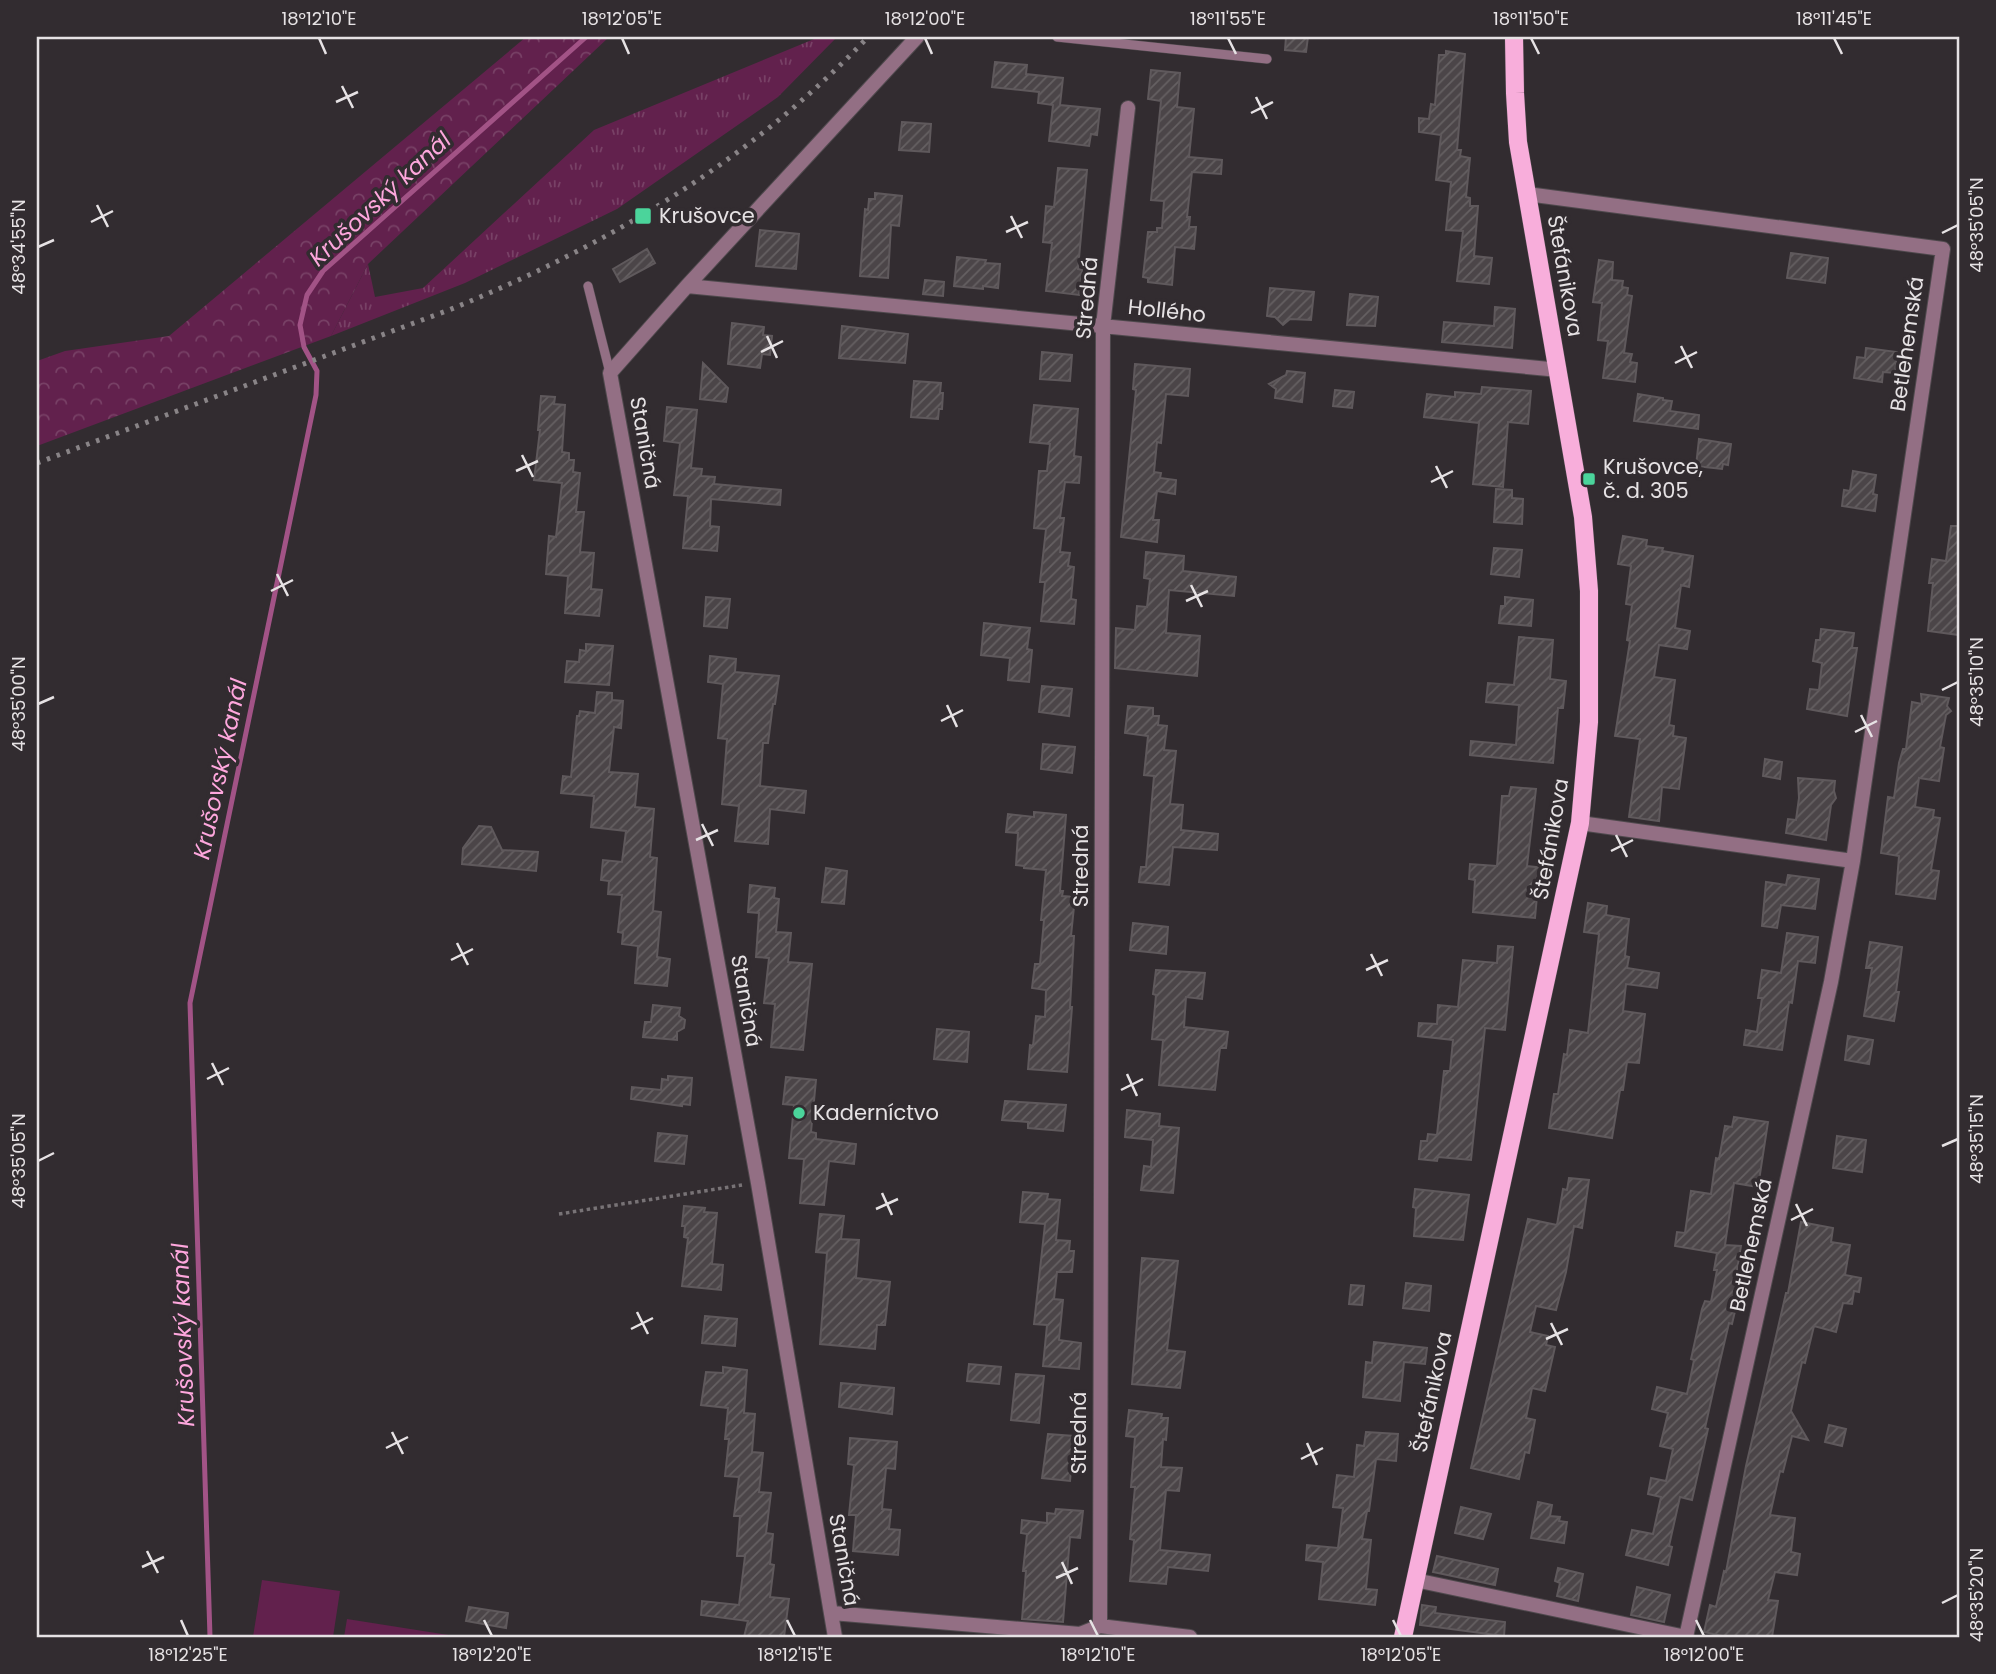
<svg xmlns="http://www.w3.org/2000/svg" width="1996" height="1674" font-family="Poppins,sans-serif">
<defs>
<pattern id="grass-tufts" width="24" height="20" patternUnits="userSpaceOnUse" patternTransform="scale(1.75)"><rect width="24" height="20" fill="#62214d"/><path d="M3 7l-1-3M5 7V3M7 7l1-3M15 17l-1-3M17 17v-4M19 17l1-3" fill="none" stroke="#784166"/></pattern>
<pattern id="forest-crowns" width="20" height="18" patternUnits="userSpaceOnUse" patternTransform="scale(1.75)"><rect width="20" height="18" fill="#62214d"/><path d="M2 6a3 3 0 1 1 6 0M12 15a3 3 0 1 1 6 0" fill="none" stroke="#784166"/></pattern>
<pattern id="building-hatch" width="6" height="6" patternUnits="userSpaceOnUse" patternTransform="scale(1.75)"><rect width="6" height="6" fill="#4b4548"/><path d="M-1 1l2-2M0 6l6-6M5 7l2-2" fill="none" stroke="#656062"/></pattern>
</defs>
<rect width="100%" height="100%" fill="#322c30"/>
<path fill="url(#grass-tufts)" d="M819 37H837L778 97 617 209 465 283 331 336 368 264 375 297 423 288 594 130Z"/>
<path fill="url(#forest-crowns)" d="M526 37H609L368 264 331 336 37 446V361L65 351 169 336Z"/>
<path fill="#62214d" d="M262 1580 340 1591 333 1637H253Z
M347 1619 461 1637H344Z"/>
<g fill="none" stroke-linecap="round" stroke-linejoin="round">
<path stroke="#a25386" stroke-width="5" d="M210 1637 190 1003 316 395 317 371 304 347 300 325 307 295 323 271 586 37"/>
</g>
<path fill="url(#building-hatch)" stroke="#5f595c" stroke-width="2" d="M1286 37H1308L1306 52 1285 50Z
M1446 51 1465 54 1457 150H1461L1460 156 1470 158 1466 197 1470 198V206H1478L1474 256 1492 258 1489 284 1457 281 1463 231 1446 230 1451 182 1436 180 1441 135 1419 132V118L1429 119 1431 104 1435 105 1439 55H1446Z
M995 62 1027 65 1026 74 1063 78 1060 105 1100 109 1097 135 1091 134 1089 146 1049 141 1053 105 1038 103 1039 92 992 87Z
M1151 70 1180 73 1177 107 1194 109 1189 157 1222 160 1221 174 1192 172 1187 217H1190L1189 227H1196L1194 249 1175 247 1172 285 1148 282V278L1143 277 1148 232H1157V228H1162L1164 201 1151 200 1161 101 1148 99Z
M902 122 931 124 929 152 899 150Z
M1058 168 1087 170 1078 269 1082 270 1079 295 1046 291 1052 243 1043 242 1046 206 1054 207Z
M875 193 902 196 899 226 891 225 888 278 860 276 865 209 868 210 869 199H875Z
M760 230 799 234 796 269 756 266Z
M647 249 655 263 620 282 613 269Z
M1791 253 1828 258 1825 283 1787 278Z
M957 257 986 260 985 263 1000 264 998 288 983 286V289L954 286Z
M1599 260 1613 262 1612 280 1623 281 1622 287 1628 288 1627 295 1632 296 1624 353 1632 354 1630 362 1637 363 1635 382 1603 378 1608 341 1598 340 1602 303 1593 302Z
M925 280 944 282 943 296 923 294Z
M1270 288 1314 292 1311 320 1290 319 1283 325 1275 317 1267 316Z
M1350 294 1378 297 1375 326 1347 325Z
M1495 307 1515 309 1512 348 1442 342 1444 322 1494 326Z
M732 323 764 327 763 335 772 336 770 355 762 354 760 368 728 364Z
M842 326 908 334 905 363 839 358Z
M1866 348 1897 352 1895 373 1883 372 1882 382 1854 378 1857 357 1865 358Z
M1042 352 1072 355 1070 381 1040 379Z
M703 363 728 388 726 402 700 399Z
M1135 364 1190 369 1188 396 1166 394 1161 443 1157 442 1154 472 1161 473 1160 478 1176 480 1175 494 1157 491 1153 520H1159L1157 542 1121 537 1136 390 1133 389Z
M1287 371 1305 373 1302 402 1275 398 1276 389 1269 384 1286 375Z
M914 381 941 383 940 393H943L942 409H939L938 419 911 417Z
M1482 387 1531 391 1528 424 1508 422 1503 487 1473 484 1479 423 1424 417 1427 394 1455 397V392L1481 394Z
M1335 390 1354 392 1352 408 1333 406Z
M1638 394 1663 398V400L1672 401 1670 411 1699 415 1698 429 1634 421Z
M541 396 555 397 554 404 565 405 562 452 569 453V460H574L573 472 580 473 576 512H584L580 552 594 553 591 589 602 590 599 616 565 613 568 576 546 574 549 536 556 537 562 483 534 480 540 430H538Z
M1034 405 1078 409 1074 456 1081 457 1079 483 1065 482 1060 518H1064L1060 552 1070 553 1068 566 1074 567 1071 599 1076 600 1074 624 1041 621 1045 582H1040L1046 529 1034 528 1039 471H1047L1050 444 1030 442Z
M667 407 697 410 691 468 702 469 701 476 715 477 714 484 781 490 780 505 711 499 710 526 719 527 717 551 683 548 688 496 674 495 680 443 664 441Z
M1699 439 1731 444 1728 465 1723 464 1722 469 1696 466Z
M1853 471 1876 475 1873 494 1877 495 1875 511 1842 506 1844 490 1850 491Z
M1496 489 1512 490V498L1523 499 1522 524 1494 522Z
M1951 526H1959V635L1928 631 1933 583H1929L1932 559 1946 561Z
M1623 536 1647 540 1646 546 1663 548 1662 551 1693 556 1689 587 1681 585 1675 628 1690 631 1687 649 1659 645 1654 677 1675 680 1669 725 1674 726 1673 736 1686 738 1679 789 1662 787 1659 821 1629 817 1640 739 1615 736 1630 641 1627 640 1632 605 1626 604 1631 566 1618 564Z
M1494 548 1522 550 1519 577 1491 574Z
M1146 552 1184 556 1183 571 1236 577 1234 596 1169 590 1166 633 1200 636 1197 676 1115 668 1116 628 1135 630 1137 606 1147 607 1150 579 1144 578Z
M706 597 730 599 727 628 704 626Z
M1505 597 1533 600 1531 626 1499 623 1501 606H1505Z
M984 623 1030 628 1027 649 1032 650 1029 682 1008 680 1010 658 981 655Z
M1821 629 1854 633 1852 648H1857L1847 716 1807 709 1810 689 1819 690 1822 663 1813 661 1816 640H1820Z
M1519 637 1553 640 1550 679 1566 681 1563 708H1558L1553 763 1470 755 1471 741 1516 745 1519 705 1486 702 1488 683 1514 685Z
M586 644 613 646 609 685 565 682 567 661 579 662 580 650 586 651Z
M710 656 736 659 735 672 779 676 775 704H773L768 743H763L760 786 806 791 804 813 770 809 768 844 735 841 739 806 722 804 727 739 718 738 723 684 708 682Z
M1042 686 1072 689 1069 716 1039 712Z
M597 692 612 693V700L623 701 621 728 614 727 609 772 638 774 635 807 654 809 650 857 657 858 653 911 661 912 657 957 670 959 667 986 635 983 638 946 622 944 623 933 618 932 622 895 608 894 609 881 601 880 603 860 622 862 626 831 591 827 594 796 561 793 563 776 571 777 577 716H579L580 711 595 713Z
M1921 694 1949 698 1947 706 1951 711 1946 715 1940 747 1944 748 1939 781 1919 778 1915 807 1934 810 1933 817 1940 818 1931 870 1939 871 1935 899 1896 894 1899 856 1881 853 1888 797 1894 798 1899 763 1903 749H1906L1912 702 1922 704Z
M1128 706 1153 708V716H1159L1158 725 1167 726 1164 750 1176 751 1170 804 1183 805 1181 830 1218 834 1217 850 1173 847 1169 885 1139 882 1141 867H1146L1154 776 1144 775 1148 736 1125 733Z
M1043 744 1075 747 1072 773 1041 769Z
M1765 759 1782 762 1780 779 1763 776Z
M1798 778 1835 781 1834 791 1836 798 1831 805 1826 840 1786 833 1788 819 1796 820 1799 798Z
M1511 787 1536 789 1527 866 1544 868 1542 886 1538 885 1535 918 1473 912 1475 880 1469 879 1470 864 1497 866 1502 796H1509Z
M1034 812 1066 815 1060 891H1063L1062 896 1075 897 1071 936H1074L1070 1007H1072L1067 1072 1028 1069 1030 1045 1033 1046 1036 1016 1045 1017 1046 990 1032 988 1035 964H1040L1044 920H1041L1046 870 1024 868V866L1016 865 1018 833 1006 832 1008 814 1034 817Z
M479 826 491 827 502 850 538 852 536 871 462 864 463 848Z
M826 868 847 871 844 904 822 902Z
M1788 875 1819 879 1815 909 1781 905 1777 928 1762 926 1766 882 1786 885Z
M750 885 775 888 774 898 779 899 776 932 791 933 788 962 812 964 803 1050 771 1047 775 1004 764 1003 769 958 756 957 759 913 748 912Z
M1588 903 1607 906 1606 915 1629 919 1625 956 1629 957 1627 968 1659 973 1657 988 1626 984 1623 1011 1645 1014 1639 1063 1627 1062 1623 1090H1620L1612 1138 1549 1128 1554 1094H1558L1564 1054 1567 1055 1570 1030 1588 1033 1599 934 1584 932Z
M1133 923 1168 927 1166 954 1130 950Z
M1787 933 1818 937 1815 963 1798 961 1792 1003 1789 1002 1782 1050 1744 1045 1746 1030 1757 1032 1762 998H1758L1762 970 1781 973Z
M1870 942 1902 947 1896 992H1899L1894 1021 1864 1016 1872 968H1866Z
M1498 946 1513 947 1505 1030 1485 1028 1471 1160 1438 1157 1437 1161 1419 1159 1421 1141H1427L1428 1134 1437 1135 1444 1071H1450L1453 1040 1418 1036 1419 1023 1437 1024 1438 1005 1458 1007 1463 960 1497 963Z
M1156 970 1205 973 1202 999 1186 997 1184 1027 1228 1032 1226 1048H1220L1215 1090 1159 1085 1163 1040 1152 1039 1156 995 1153 994Z
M653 1005 680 1008 679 1016 685 1020 684 1028 677 1032V1040L643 1037 645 1022H651Z
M937 1029 969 1032 967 1062 934 1059Z
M1848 1036 1873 1040 1869 1064 1845 1060Z
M668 1076 692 1078 690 1105 682 1104V1106L631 1099 632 1087 661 1090 662 1079 668 1080Z
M786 1077 816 1080 811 1132 816 1133V1139L856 1144 854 1164 829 1161 824 1205 800 1203 804 1159 789 1158 794 1105 783 1104Z
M1005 1101 1066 1105 1063 1131 1028 1128V1122L1002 1120Z
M1127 1110 1160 1114 1159 1126 1179 1128 1173 1193 1141 1190 1144 1166 1151 1167 1153 1140 1125 1137Z
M1734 1117 1768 1122 1758 1187 1734 1183 1725 1245 1741 1246 1736 1276 1743 1277 1732 1324 1729 1323 1715 1383 1705 1428 1708 1429 1692 1500 1680 1497 1669 1546 1672 1547 1668 1565 1626 1555 1632 1530 1653 1534 1661 1497 1648 1494 1651 1478 1666 1481 1673 1449 1660 1446 1668 1413 1652 1409 1657 1387 1687 1394 1694 1360 1691 1359 1702 1309 1705 1301 1711 1302 1717 1270H1714L1717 1253 1675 1246 1677 1232 1685 1233 1691 1191 1711 1194 1716 1158 1719 1159 1725 1126 1732 1127Z
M658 1133 687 1136 684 1164 655 1161Z
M1837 1136 1866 1140 1862 1172 1833 1168Z
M1569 1178 1589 1180 1582 1228 1574 1226 1566 1272 1556 1310 1536 1306 1530 1332 1548 1336 1546 1345 1555 1347 1545 1391 1532 1388 1526 1418 1535 1420 1529 1453 1525 1452 1519 1479 1471 1468 1528 1219 1557 1225 1563 1189 1567 1190Z
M1415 1189 1469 1195 1463 1240 1414 1236 1416 1208 1413 1207Z
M1023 1192 1048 1194 1047 1199 1060 1200 1056 1240 1070 1241 1069 1251H1074L1072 1272H1057L1054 1299 1063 1300 1059 1340 1081 1343 1079 1369 1043 1366 1047 1325 1034 1324 1045 1224 1020 1222Z
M684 1206 705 1208 704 1212 717 1213 712 1264 723 1265 721 1290 682 1286 688 1238 684 1237 685 1226H682Z
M820 1214 844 1216 841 1239 859 1240 856 1278 890 1282 885 1325H877L875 1349 820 1344 827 1253 816 1252Z
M1801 1222 1833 1228 1831 1242 1850 1245 1845 1275 1861 1278 1859 1292 1854 1291 1852 1304 1843 1303 1836 1332 1814 1326 1805 1363 1802 1362 1791 1411 1808 1440 1792 1436 1783 1472 1780 1471 1770 1515 1795 1518 1791 1552 1800 1554 1797 1575 1775 1572 1768 1600 1778 1601 1772 1637H1727L1704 1632 1710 1605 1716 1607 1724 1571 1726 1572 1746 1466 1786 1293H1788Z
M1142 1258 1178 1261 1167 1350 1185 1352 1180 1388 1132 1384Z
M1406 1283 1431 1286 1429 1311 1403 1308Z
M1351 1285 1364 1286 1362 1305 1349 1304Z
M705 1316 737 1319 735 1346 702 1343Z
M1374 1342 1427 1348 1425 1364 1404 1362 1400 1401 1363 1397 1366 1362 1372 1363Z
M969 1364 1001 1367 999 1384 967 1381Z
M723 1367 747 1370 744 1413 755 1414 752 1452 763 1453 759 1492 771 1493 766 1533 773 1534 770 1564 774 1565 770 1597 789 1599 784 1637H744L748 1621 701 1615 702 1601 739 1605 745 1556H737L740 1516H734L739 1477 725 1476 729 1439H725L728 1408 701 1405 706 1372 723 1373Z
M1016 1374 1044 1376 1039 1423 1011 1420Z
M841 1383 894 1388 892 1414 839 1407Z
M1129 1410 1162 1414 1161 1418H1168L1166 1440 1163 1439 1161 1467 1182 1468 1179 1491 1166 1490 1160 1550 1210 1555 1208 1571 1168 1567 1166 1584 1130 1581 1134 1540 1130 1539 1135 1487H1131L1135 1437 1126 1436Z
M1829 1425 1846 1429 1842 1446 1825 1442Z
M1366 1432 1398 1434 1396 1461 1376 1459 1369 1511H1367L1362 1539 1371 1540 1366 1589 1377 1590 1375 1605 1319 1599 1323 1562 1306 1560 1307 1545 1338 1548 1343 1508 1333 1507 1337 1475 1354 1477 1357 1445 1364 1446Z
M1048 1434 1074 1436 1070 1481 1042 1478Z
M850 1438 897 1442 895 1469 886 1468 882 1509 891 1510 889 1529 900 1530 898 1555 853 1551 856 1515H849L854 1465 848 1464Z
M1538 1502 1552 1505 1550 1516 1560 1517 1559 1521 1567 1522 1564 1543 1531 1538Z
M1461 1507 1491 1514 1483 1539 1455 1533Z
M1056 1509 1083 1511 1080 1538 1070 1537 1063 1622 1022 1619 1026 1571H1023L1027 1534 1021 1533 1022 1520 1047 1523V1513L1055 1514Z
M1437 1556 1498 1569 1495 1585 1433 1572Z
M1558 1568 1583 1574 1578 1601 1557 1596 1560 1583 1555 1581Z
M1637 1587 1670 1595 1664 1622 1631 1615Z
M1422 1605 1436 1607 1435 1613 1505 1622 1504 1636 1420 1625Z
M469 1607 508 1613 506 1628 466 1621Z"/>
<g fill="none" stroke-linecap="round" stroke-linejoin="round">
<defs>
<path id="service" d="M1057 37 1267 59
M588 286 610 373"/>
<path id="minor" d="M1527 194 1943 249 1853 861 1831 982 1686 1637
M687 286 1559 370
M1580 823 1853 861
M1415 1580 1686 1637
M832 1613 1080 1634 1100 1626 1190 1637
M1100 1626 1103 326 1128 108
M835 1637 758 1183 610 373 687 286 917 37"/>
<path id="primary" d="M1403 1637 1580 823 1589 722V591L1583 517 1518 142 1515 93 1514 37"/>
</defs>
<use href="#service" stroke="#4f494d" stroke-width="10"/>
<use href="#minor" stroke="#4f494d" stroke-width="16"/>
<use href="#primary" stroke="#4f494d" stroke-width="19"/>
<path stroke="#787376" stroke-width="3.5" stroke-dasharray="3.5 3.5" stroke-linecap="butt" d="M559 1214 742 1185"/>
<use href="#service" stroke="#936f84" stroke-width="9"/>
<use href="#minor" stroke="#936f84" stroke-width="14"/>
<use href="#primary" stroke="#f8aedb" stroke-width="18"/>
<path stroke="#898487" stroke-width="5" stroke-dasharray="3.5 7" stroke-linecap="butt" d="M37 463 449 310C608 245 749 162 868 37"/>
</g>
<path fill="none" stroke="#e6e2e4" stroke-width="2.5" d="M319 38 326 54M622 38 629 54M925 38 932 54M1228 38 1236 54M1531 38 1539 54M1834 38 1842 54M342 86 353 108M1256 97 1267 119M336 102 358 92M1251 113 1273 102M97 205 108 227M1011 216 1022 238M91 222 113 211M1006 232 1028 222M1942 233 1958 225M38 247 54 240M767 336 777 358M1681 346 1692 368M761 352 783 341M1675 363 1697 352M522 455 533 477M1436 466 1447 488M516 471 538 461M1431 482 1453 471M277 574 288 596M1191 585 1202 607M271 591 293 580M1186 601 1208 591M1942 690 1958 682M38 704 54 697M947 705 957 727M1861 715 1872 737M941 721 963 710M1855 732 1877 721M702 824 713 846M1616 835 1627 857M696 840 718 830M1611 851 1633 840M457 943 468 965M1371 954 1382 976M451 960 473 949M1366 970 1388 960M212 1063 223 1085M1127 1074 1137 1096M207 1079 229 1068M1121 1090 1143 1079M1942 1146 1958 1139M38 1161 54 1153M882 1193 892 1215M1796 1204 1807 1226M876 1209 898 1199M1791 1220 1813 1209M637 1312 648 1334M1551 1323 1562 1345M631 1329 653 1318M1546 1339 1568 1329M392 1432 403 1454M1307 1443 1317 1465M386 1448 408 1437M1301 1459 1323 1448M147 1551 158 1573M1062 1562 1072 1584M142 1567 164 1557M1056 1578 1078 1568M1942 1603 1958 1595M181 1620 188 1636M484 1620 492 1636M787 1620 795 1636M1090 1620 1098 1636M1393 1620 1401 1636M1696 1620 1704 1636"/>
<g fill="#4bd49b" stroke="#322c30" stroke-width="2.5">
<rect x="634" y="207" width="18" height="18" rx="3.5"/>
<rect x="1582" y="472" width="14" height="14" rx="3.5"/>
<circle cx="799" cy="1113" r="7"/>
</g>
<g text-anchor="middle" stroke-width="7" stroke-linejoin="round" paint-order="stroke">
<g font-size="21" fill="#e6e2e4" stroke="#322c30" text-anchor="start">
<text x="659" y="223">Krušovce</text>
<text x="1603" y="474">Krušovce,<tspan x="1603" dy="24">č. d. 305</tspan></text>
<text x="813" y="1120">Kaderníctvo</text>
</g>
<g font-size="21" fill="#e6e2e4" stroke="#322c30">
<text transform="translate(1565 276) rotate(80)" y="7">Štefánikova</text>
<text transform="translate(1087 298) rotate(-85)" y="7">Stredná</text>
<text transform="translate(1167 311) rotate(6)" y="7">Hollého</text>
<text transform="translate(1907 344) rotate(-82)" y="7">Betlehemská</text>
<text transform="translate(645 443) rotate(80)" y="7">Staničná</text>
<text transform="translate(1551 839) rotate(-80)" y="7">Štefánikova</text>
<text transform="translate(1081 866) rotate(-90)" y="7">Stredná</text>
<text transform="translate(746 1001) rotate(80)" y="7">Staničná</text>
<text transform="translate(1751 1245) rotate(-78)" y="7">Betlehemská</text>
<text transform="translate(1432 1392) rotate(-78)" y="7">Štefánikova</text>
<text transform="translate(1079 1433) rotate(-90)" y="7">Stredná</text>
<text transform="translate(844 1560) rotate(80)" y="7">Staničná</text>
</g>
<g font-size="23" font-style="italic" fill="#fea7dd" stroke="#322c30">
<text transform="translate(380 199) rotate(-43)" y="8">Krušovský kanál</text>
<text transform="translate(220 769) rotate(-78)" y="8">Krušovský kanál</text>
<text transform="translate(183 1335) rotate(-92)" y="8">Krušovský kanál</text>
</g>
</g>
<rect width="1996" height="1674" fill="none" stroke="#322c30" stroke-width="77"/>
<rect x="38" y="38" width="1920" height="1598" fill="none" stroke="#e6e2e4" stroke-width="2.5"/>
<g font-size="18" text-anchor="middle" fill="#e6e2e4">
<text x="319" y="25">18°12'10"E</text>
<text x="622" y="25">18°12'05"E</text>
<text x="925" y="25">18°12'00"E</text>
<text x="1228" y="25">18°11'55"E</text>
<text x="1531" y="25">18°11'50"E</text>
<text x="1834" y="25">18°11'45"E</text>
<text transform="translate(1977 225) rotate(-90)" y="6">48°35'05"N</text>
<text transform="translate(19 247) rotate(-90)" y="6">48°34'55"N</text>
<text transform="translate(1977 682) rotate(-90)" y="6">48°35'10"N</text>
<text transform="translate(19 704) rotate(-90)" y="6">48°35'00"N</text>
<text transform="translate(1977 1139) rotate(-90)" y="6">48°35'15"N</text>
<text transform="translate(19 1161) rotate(-90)" y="6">48°35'05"N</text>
<text transform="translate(1977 1595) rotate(-90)" y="6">48°35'20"N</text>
<text x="188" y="1661">18°12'25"E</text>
<text x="492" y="1661">18°12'20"E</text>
<text x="795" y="1661">18°12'15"E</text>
<text x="1098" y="1661">18°12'10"E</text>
<text x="1401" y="1661">18°12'05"E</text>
<text x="1704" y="1661">18°12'00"E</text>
</g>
</svg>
